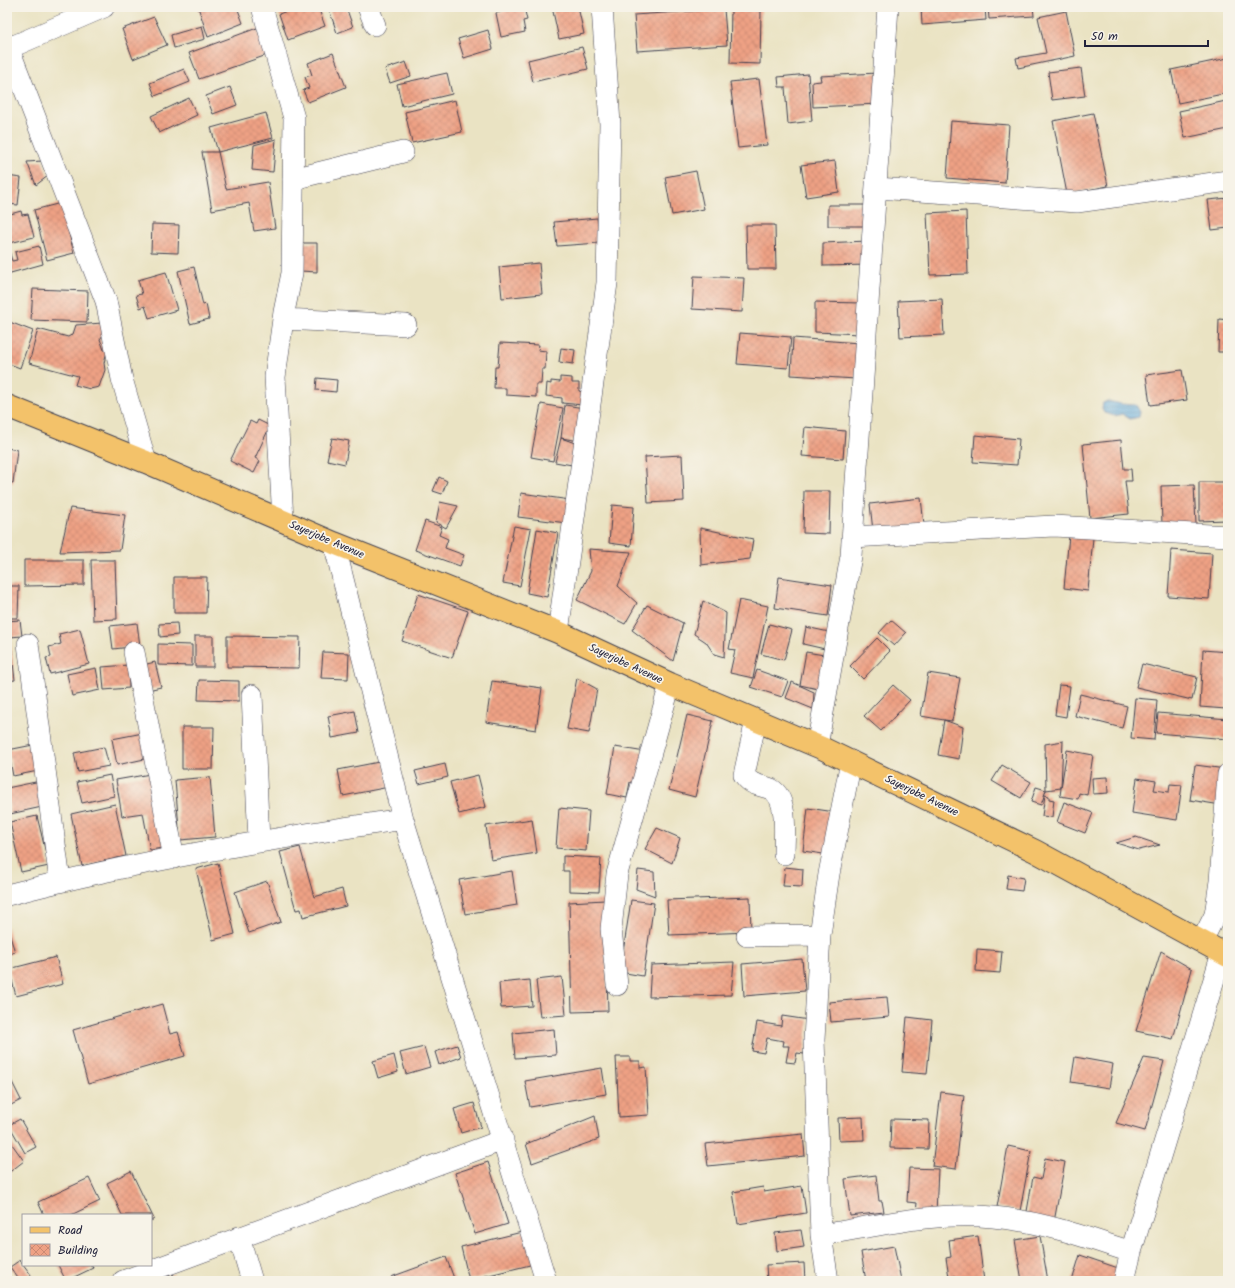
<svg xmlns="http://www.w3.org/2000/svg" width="1235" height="1288" font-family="Kalam,sans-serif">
<defs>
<pattern id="water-rules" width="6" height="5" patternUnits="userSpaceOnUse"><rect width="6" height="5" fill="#65acdc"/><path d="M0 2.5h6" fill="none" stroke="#538cb4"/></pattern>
<pattern id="building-cross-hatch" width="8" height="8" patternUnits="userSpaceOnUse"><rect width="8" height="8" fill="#eea184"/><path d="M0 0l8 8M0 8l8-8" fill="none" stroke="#cc8a73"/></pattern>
</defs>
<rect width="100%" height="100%" fill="#f7f3e8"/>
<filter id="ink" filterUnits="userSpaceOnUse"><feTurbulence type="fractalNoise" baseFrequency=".025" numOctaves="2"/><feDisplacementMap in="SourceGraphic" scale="8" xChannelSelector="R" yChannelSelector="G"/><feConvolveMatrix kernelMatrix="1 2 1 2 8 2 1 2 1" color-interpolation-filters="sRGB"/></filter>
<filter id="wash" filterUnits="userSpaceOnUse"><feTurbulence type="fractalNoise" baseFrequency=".012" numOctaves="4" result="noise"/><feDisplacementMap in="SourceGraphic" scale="16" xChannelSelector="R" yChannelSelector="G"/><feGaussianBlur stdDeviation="0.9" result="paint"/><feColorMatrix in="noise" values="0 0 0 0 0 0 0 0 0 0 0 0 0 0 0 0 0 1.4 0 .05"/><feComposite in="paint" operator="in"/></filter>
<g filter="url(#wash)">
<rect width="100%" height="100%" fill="#eae3c3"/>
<path fill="url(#water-rules)" stroke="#44678c" d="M1108 401 1121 404 1136 405 1140 412 1139 417 1130 419 1122 414 1115 416 1104 413 1102 408 1103 403Z"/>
<g id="blocks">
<path fill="url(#building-cross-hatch)" d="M198 7H237L243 23 208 37Z
M297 7H318L325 26 288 40 279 14Z
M334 7H346L353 27 337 33 329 9Z
M520 7H524L527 20 523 21 525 32 501 37 496 13Z
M552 7H578L584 34 559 39Z
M921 7H985L986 20 922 25Z
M988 7H1033L1034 16 989 19Z
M724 9 727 45 637 51 634 15Z
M731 9 761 10 760 64 730 63Z
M1066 11 1075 56 1018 68 1016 58 1046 53 1038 17Z
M154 17 167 45 133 59 122 29Z
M202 26 205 39 174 48 171 35Z
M257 28 267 55 199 79 189 53Z
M488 30 493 49 464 58 458 39Z
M582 47 588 69 533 82 528 60Z
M333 53 346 87 308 102 303 90 309 88 305 77 312 75 308 63Z
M1228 58V93L1178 103 1171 70Z
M406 62 411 76 390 83 385 69Z
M1081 68 1085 96 1052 100 1048 72Z
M184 69 190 82 155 96 150 83Z
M447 73 452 94 402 106 397 84Z
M878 73 879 104 813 107 812 82 821 81 820 76Z
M808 74 812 121 788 124 785 87H779L778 77Z
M759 79 767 145 738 148 730 82Z
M230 87 237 105 213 114 206 96Z
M189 98 197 115 159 133 151 116Z
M455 100 462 132 412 143 405 112Z
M1226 101 1228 129 1185 138 1179 111Z
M266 113 273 138 218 152 211 128Z
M1093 113 1108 186 1067 194 1053 121Z
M951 121 1009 125 1005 183 947 178Z
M276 139 273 172 252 170 254 145Z
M202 152H218L226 189 268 182 275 228 254 231 249 203 212 210Z
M42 161 48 176 36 185 27 162Z
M835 161 839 192 806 197 801 165Z
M696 171 704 209 672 215 665 177Z
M7 176 21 178 18 205 7 204Z
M1228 198V228L1212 230 1208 200Z
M61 203 74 253 47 260 34 210Z
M828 205H865V226H828Z
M21 211 22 215 28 214 34 237 10 243 7 233V215Z
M966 211 968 274 930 275 927 213Z
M597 218 599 243 557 246 554 222Z
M152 224 179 225 178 253 151 252Z
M746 225H775L776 269H747Z
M868 241 869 265 823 266V243Z
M302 243H317V272L301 271Z
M39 246 43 264 7 274V250H9L12 261 17 260 15 252Z
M539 263 542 294 502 298 499 267Z
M194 267 203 305 206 304 209 319 190 324 178 271Z
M166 272 177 310 149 318 145 306 140 308 136 295 142 294 138 280Z
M694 276 744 278 742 312 692 309Z
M33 289 88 291 87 322 31 320Z
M942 299 944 335 900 337 898 301Z
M815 302 862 303 861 334 815 332Z
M1219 319 1228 320V352H1218Z
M7 321 33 331 20 368 7 363Z
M102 323 103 335 100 339 104 350 107 351 104 363 105 370 99 387 90 389 75 385 78 376 29 363 38 329 68 337 73 334 76 325Z
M740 333 791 337 788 368 737 364Z
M793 338 859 343 856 379 791 375Z
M500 343 539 345 538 350 546 351 545 369H542L541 384H536V397L506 395V388H494L495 367H498Z
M561 348 575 350 573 364 559 362Z
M1182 370 1187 400 1150 405 1146 375Z
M560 377 572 378V383H579V391L584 392 583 405 562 403V398L546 396 547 383 551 384V381L560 382Z
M317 378 337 380 336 392 316 390Z
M541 404 563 408 553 461 531 457Z
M565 405 584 408 580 441 561 438Z
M258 420 270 426 255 458 260 461 254 473 230 461 250 421 256 424Z
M805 427 845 431 843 459 802 456Z
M975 435 1019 439 1017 465 973 462Z
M332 438 349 441 345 464 327 460Z
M561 438 575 443 572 465 555 462Z
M1121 440 1124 469H1131L1132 481H1125L1129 514 1090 518 1083 444Z
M7 448 17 450 13 483 7 482Z
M682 455 684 501 648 503 645 457Z
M439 477 447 481 442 494 433 491Z
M1199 482H1226V520L1199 521Z
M1194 485 1196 524 1162 526 1161 486Z
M804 491H830L829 534 803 533Z
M521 493 570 500 567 523 518 517Z
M921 498 924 525 873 531 870 504Z
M440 502 458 506 446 528 436 522Z
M612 505 634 507 631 546 609 543Z
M70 508 125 515 120 550 60 552Z
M425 521 442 527 439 535 448 539 445 548 464 555 460 566 415 550Z
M514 526 531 529 520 586 503 583Z
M700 528 753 539 750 559 701 565Z
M537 529 558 533 547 597 527 593Z
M1069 535 1093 538 1088 591 1064 588Z
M589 549 631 552 618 586 637 603 625 624 577 600 591 571Z
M1171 550 1212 553 1209 599 1168 596Z
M24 560H84V585L24 586Z
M91 560H115L117 619 93 620Z
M174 577H207L206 613H174Z
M779 577 832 585 828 616 775 608Z
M7 586H19L18 618H7Z
M418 594 468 611 452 658 402 641Z
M739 600 768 606 753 678 730 673 735 650 729 649Z
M703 601 726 613 724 657 714 654 706 642 694 634Z
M647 605 683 623 673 661 632 630Z
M20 620 22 636 10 637 15 680 7 681V621Z
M891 620 906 633 894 646 879 633Z
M137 623 140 646 113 649 110 626Z
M177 623 178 635 160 637 159 624Z
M769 624 792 630 784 660 761 654Z
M806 627 829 632 825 649 803 644Z
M80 629 89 664 50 674 46 658 51 657 49 647 61 644 59 634Z
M195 636H213V667H195Z
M227 636 300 637 299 668 227 667Z
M877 638 890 651 863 679 850 666Z
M158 644 192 645V666L158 665Z
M1203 650 1228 652 1226 709 1200 707Z
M323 652 349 653 348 679 321 678Z
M806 652 824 655 818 689 800 685Z
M155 662 161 687 148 690 143 665Z
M1142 664 1197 677 1192 700 1136 687Z
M128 665 129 688 104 690 102 667Z
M96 668 100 690 72 696 67 674Z
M757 670 788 681 782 697 751 687Z
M928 673 960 678 952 721 944 720 963 727 959 759 938 755 944 720 921 716Z
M577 678 597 689 589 733 567 729Z
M199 680 239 681V701L198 700Z
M492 681 542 688 536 730 486 722Z
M792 682 814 692 813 709 786 698Z
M893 685 910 700 881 731 864 716Z
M1059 685 1070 686 1066 717 1055 715Z
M1080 694 1127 706 1122 728 1075 716Z
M1135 698 1157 700 1154 740 1131 738Z
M355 711 359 733 332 738 328 716Z
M1158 713 1228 719V739L1156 733Z
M687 715 713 721 695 797 669 790Z
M182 727H214L213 769H182Z
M143 733 149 758 117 765 112 739Z
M1063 741 1061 788 1067 750 1093 755 1087 795 1079 793 1078 799 1060 796 1061 788 1046 790 1045 744Z
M43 743 48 769 13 776 8 750Z
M104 747 109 766 78 772 74 753Z
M615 747 645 752 640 784 630 782 627 798 607 794Z
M384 761 389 787 343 796 338 770Z
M445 764 448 777 419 784 415 771Z
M1002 765 1031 782 1021 798 992 781Z
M1195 765 1226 769 1221 805 1190 800Z
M156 773 169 847 150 850 143 813 122 816 116 780Z
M110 775 114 796 82 803 77 782Z
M478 775 486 807 459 814 450 782Z
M210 777 215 837 180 840 175 780Z
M1107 777 1108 793 1093 794 1092 778Z
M1137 778 1156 781 1154 790 1169 792 1170 784 1182 785 1177 820 1132 813Z
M45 780 51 805 10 814 7 788Z
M1036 787 1046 790 1041 805 1031 802Z
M1045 795 1049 796V799L1054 800 1052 817 1042 816Z
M1064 802 1093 813 1085 833 1057 822Z
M115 804 126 856 82 866 71 814Z
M559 808 589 811 586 851 556 848Z
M808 808 835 812 830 855 803 851Z
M37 816 49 866 21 872 10 822Z
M532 819 537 853 491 860 486 826Z
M657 828 680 838 672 863 645 849Z
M1136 837 1160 845 1139 850 1116 843Z
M300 847 314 897 342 889 346 906 303 917 301 909 296 910 280 852Z
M563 856 601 858 599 892 569 891V871H563Z
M218 863 235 934 213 940 196 869Z
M785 867 803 869 802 887 783 886Z
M638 870 654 872 655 896 636 889Z
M512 871 517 905 465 914 459 880Z
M1008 875 1024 878 1022 891 1006 889Z
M267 881 281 922 249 933 235 892Z
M750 897 751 932 669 935 667 900Z
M605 900 608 1011 572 1012 569 902Z
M631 900 654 903 643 976 620 972Z
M7 927 15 952 7 955Z
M977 949 1002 951 1000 973 976 971Z
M1161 951 1192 969 1173 1039 1136 1031Z
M56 957 63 984 16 996 9 969Z
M802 959 805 991 744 996 742 964Z
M734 962 731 995 649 997 651 965Z
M562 977 566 1015 540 1017 536 980Z
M530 980 532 1006 501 1008 499 983Z
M887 997 889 1017 831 1022 829 1002Z
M162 1004 170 1034 178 1032 185 1056 88 1084 73 1030Z
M782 1016 809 1020 804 1054 797 1053 795 1063 786 1062 789 1046H783L784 1041 767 1038 764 1053 752 1051 757 1022 781 1026Z
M907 1017 932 1020 927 1074 902 1072Z
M554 1029 556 1055 515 1058 513 1033Z
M457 1045 461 1057 439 1065 435 1052Z
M424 1047 430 1067 406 1074 400 1053Z
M394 1055 398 1072 378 1078 373 1061Z
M616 1057H630V1061H640V1068L646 1067 649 1115 619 1117Z
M1075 1057 1113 1064 1109 1088 1071 1082Z
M1144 1058 1164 1061 1145 1131 1116 1123Z
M602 1068 606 1094 530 1107 525 1081Z
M7 1072 21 1100 7 1107Z
M941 1092 964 1095 956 1169 932 1166Z
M474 1103 481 1127 461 1133 454 1109Z
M595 1116 599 1139 532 1163 526 1144Z
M863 1117 864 1140 839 1141 838 1118Z
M20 1119 36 1147 25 1153 9 1125Z
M891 1119 929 1120 928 1149 890 1148Z
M803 1134 805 1156 708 1166 705 1144Z
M7 1137 24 1161 7 1174Z
M1008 1146 1031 1151 1020 1211 997 1207Z
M1045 1158 1065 1162 1054 1222 1026 1217 1033 1177 1041 1179Z
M488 1162 508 1224 475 1234 455 1173Z
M909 1168 938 1169 936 1213 916 1212 917 1203 907 1202Z
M131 1171 154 1219 151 1221V1215H122L107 1183Z
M876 1175 879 1201H882L884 1212 850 1216 845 1179Z
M89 1178 100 1201 71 1215H44L38 1202Z
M802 1186 806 1213 738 1224 733 1192 763 1187 764 1192Z
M801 1230 804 1247 777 1251 775 1233Z
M526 1231 534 1264 469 1280 461 1247Z
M978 1236 984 1281H956L955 1276 949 1277 946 1258 951 1257 949 1240Z
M1040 1236 1048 1281H1022L1015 1240Z
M894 1246 901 1280 866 1281 861 1252Z
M1080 1255 1124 1270 1120 1281H1072Z
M446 1257 455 1281H393L391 1277Z
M20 1260 34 1279 31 1281H20L10 1267Z
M804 1263 805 1281H767L766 1265Z
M58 1265H92L93 1268 66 1281Z
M173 1274 176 1281H156Z
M527 1277 528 1281H514V1280Z"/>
</g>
</g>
<g filter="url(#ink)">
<use href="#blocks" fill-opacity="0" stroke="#403f4f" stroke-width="1"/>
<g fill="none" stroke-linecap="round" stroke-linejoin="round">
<defs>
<path id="minor" d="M262 7 294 118 292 273 284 312 275 377 283 520
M368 7 375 25
M7 44 106 301 122 379 146 462
M9 48 104 7
M293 179 403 152
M877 188 1077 202 1228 181
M283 319 406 325
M852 537 1054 526 1228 536
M334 543 403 819 546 1281
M558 632 607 283 610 124 602 7
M28 644 60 881
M134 652 174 858
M252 695 259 840
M756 720 744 775C753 787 759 784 771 789 789 799 784 836 784 854
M817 746 851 556 888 7
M7 895C137 861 270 839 403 819
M747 936 820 935
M1202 941 1215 915 1220 881 1228 774
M617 985 611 929 617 874 670 684
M821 1235C877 1226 935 1211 993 1217 1041 1221 1086 1237 1131 1252
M239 1237 252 1281
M123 1281 503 1140
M828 1281 821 1235 814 1040 820 935 829 874 851 761
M1124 1281 1131 1252 1222 953"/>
<path id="major" d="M7 406 146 462 334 543 558 632 670 684 824 749 1035 851 1228 956"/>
</defs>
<use href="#minor" stroke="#403f4f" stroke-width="22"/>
<use href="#major" stroke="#403f4f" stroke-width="24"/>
<use href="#minor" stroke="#fff" stroke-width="21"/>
<use href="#major" stroke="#f3c26a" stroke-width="22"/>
</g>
</g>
<g text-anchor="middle" stroke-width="3.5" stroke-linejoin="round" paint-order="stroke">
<g font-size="11" fill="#22223b" stroke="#f7f3e8">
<text transform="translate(327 539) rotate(23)" y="4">Sayerjobe Avenue</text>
<text transform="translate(626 663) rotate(25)" y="4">Sayerjobe Avenue</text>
<text transform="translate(922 795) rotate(26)" y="4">Sayerjobe Avenue</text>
</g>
</g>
<rect width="1235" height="1288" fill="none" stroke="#f7f3e8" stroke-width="24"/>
<rect x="22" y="1214" width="130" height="52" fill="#f7f3e8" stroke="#a29fa3"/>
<rect x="30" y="1227" width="20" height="6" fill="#f3c26a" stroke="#a29fa3"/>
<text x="58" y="1234" font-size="12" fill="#22223b">Road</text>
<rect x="30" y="1244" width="20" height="12" fill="url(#building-cross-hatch)" stroke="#a29fa3"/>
<text x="58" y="1254" font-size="12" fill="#22223b">Building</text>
<path d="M1085 40v6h123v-6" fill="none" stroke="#22223b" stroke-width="2"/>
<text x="1091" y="40" font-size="12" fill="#22223b" stroke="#f7f3e8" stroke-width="3" paint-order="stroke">50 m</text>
</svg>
